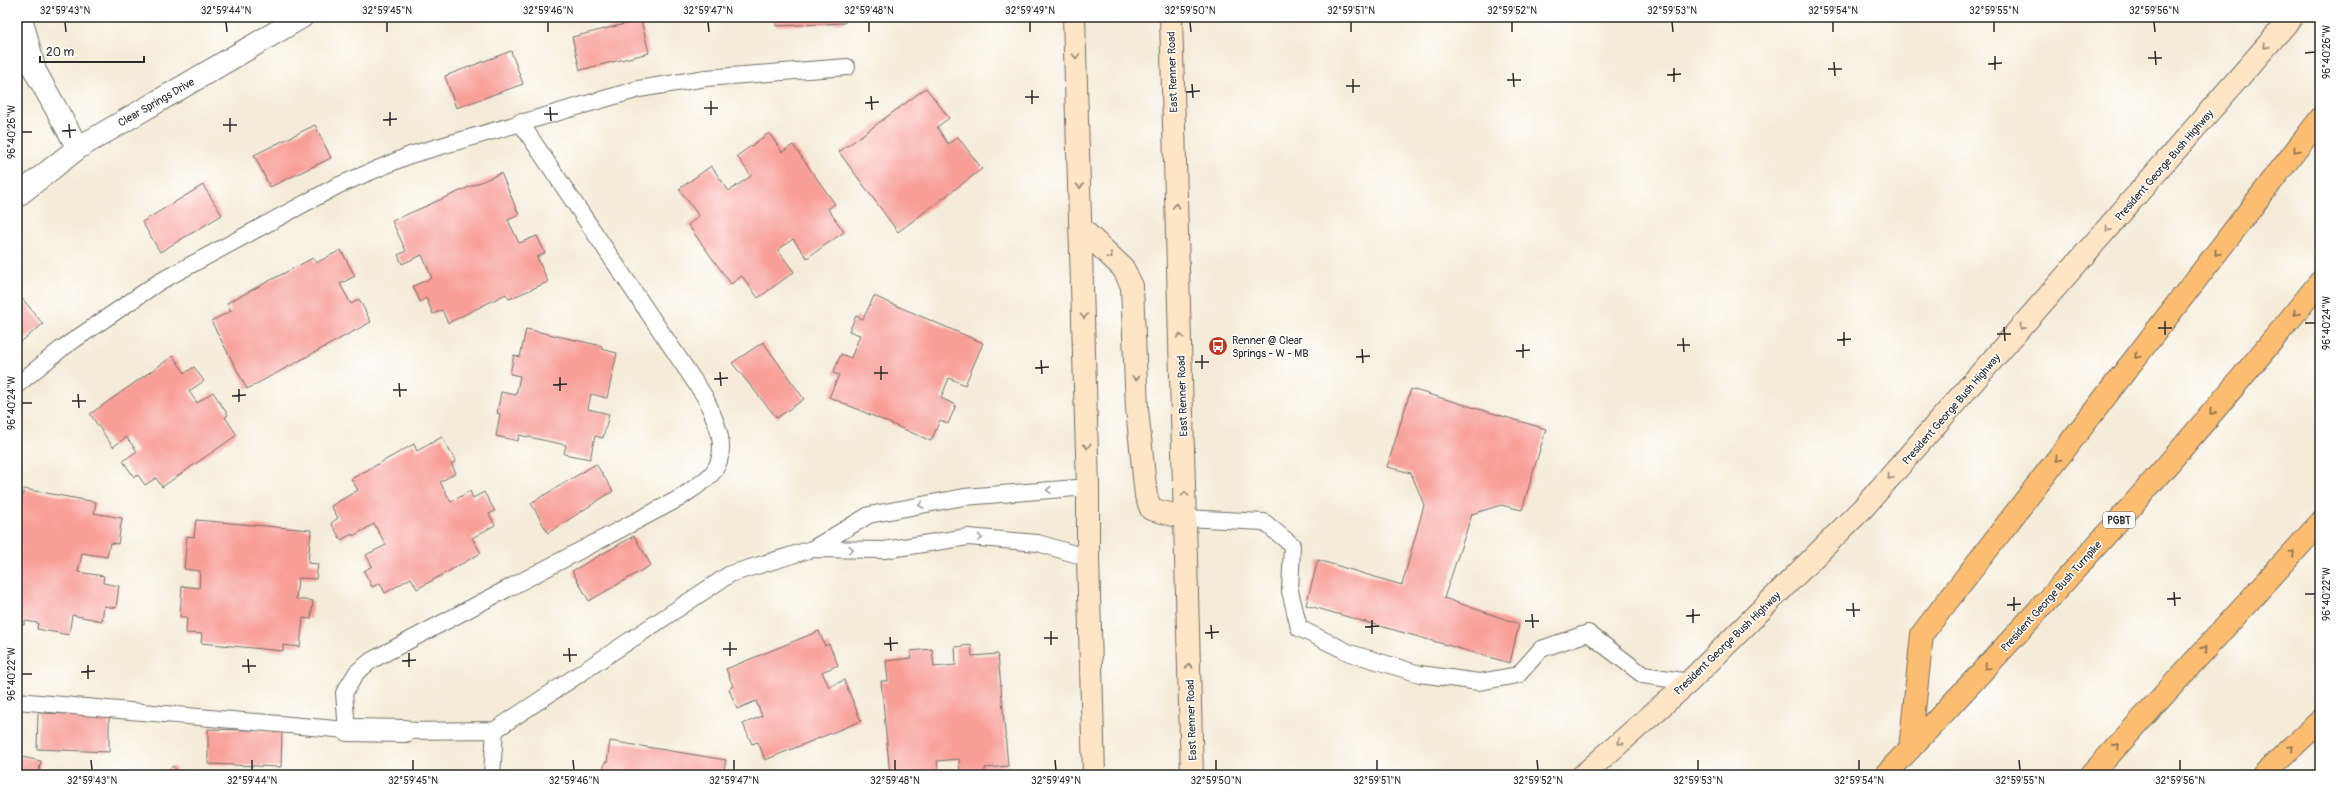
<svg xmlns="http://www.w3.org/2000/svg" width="2337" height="792" font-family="Pangolin,sans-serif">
<rect width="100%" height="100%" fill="#fff"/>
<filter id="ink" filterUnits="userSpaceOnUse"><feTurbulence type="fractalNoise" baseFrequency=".025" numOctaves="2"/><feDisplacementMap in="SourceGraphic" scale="8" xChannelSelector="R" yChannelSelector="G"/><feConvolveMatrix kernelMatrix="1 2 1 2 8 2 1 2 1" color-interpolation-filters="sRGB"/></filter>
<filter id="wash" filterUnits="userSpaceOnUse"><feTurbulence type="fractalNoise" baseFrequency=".012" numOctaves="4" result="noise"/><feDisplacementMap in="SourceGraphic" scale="16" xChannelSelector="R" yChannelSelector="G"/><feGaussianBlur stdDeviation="0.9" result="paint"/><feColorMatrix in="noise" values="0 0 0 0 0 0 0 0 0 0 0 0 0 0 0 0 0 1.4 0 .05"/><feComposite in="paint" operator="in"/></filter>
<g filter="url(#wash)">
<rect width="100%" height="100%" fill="#f4ecd8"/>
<g id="blocks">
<path fill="#f89f97" d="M775 17H845V23L776 26Z
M641 20 649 53 580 70 572 37Z
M511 51 523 84 456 108 445 76Z
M926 88 949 118 937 127 948 144 958 137 982 169 898 232 839 152Z
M315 125 331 158 270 187 254 155Z
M769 133 782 152 793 145 835 204 828 209 844 232 807 258 793 239 778 250 794 272 758 298 742 276 731 284 688 225 699 216 679 189 711 166 729 191 751 176 737 156Z
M501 173 519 215 508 220 519 243 537 236 545 253 537 257 548 282 509 299 506 294 448 323 442 310 433 314 426 298 420 302 413 286 432 278 422 255 402 264 398 255 406 251 392 221Z
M203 185 222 215 160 252 142 222Z
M341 250 355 276 340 284 351 304 359 299 371 322 247 389 211 321 231 311 227 303 313 258 316 263Z
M874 296 983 343 965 385 949 378 941 398 956 405 948 424 940 420 931 441 829 397 839 375 833 373 841 354 851 358 860 335 849 331 856 316 863 319Z
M21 297 43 324 17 345V301Z
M526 329 602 346 601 349 617 353 607 398 591 394 588 409 609 414 603 438 595 436 590 459 564 454 566 445 519 435 518 441 496 436 500 414 497 413 501 392 516 395 520 376 510 374 514 355 520 357Z
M763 342 804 399 777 418 732 363Z
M173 356 185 373 194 367 204 381 189 391 197 403 213 392 228 415 225 417 237 435 162 487 156 478 145 485 138 475 134 477 123 461 137 451 126 437 113 447 90 414Z
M1411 389 1546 429 1522 510 1501 505 1472 514 1444 598 1519 624 1510 663 1306 605 1318 560 1402 585 1424 505 1411 473 1387 467Z
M442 437 456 462 451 464 456 473 440 482 451 502 470 491 473 498 484 492 495 511 489 514 495 525 472 538 481 553 417 589 411 578 385 593 380 583 372 587 364 571 372 566 366 555 386 545 374 524 353 536 352 534 341 540 331 523 338 518 331 506 358 490 351 479 414 444 417 451Z
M596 464 613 491 548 533 531 503Z
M24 489 96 502 94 513 122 518 118 544 110 543 107 557 82 553 78 572 104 576 103 583 119 586 116 608 104 606 102 621 72 615 69 635 37 629 38 623 25 621 24 625 17 624V501L21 502Z
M196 520 311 530 308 563 318 564 316 579 298 578 296 599 313 601 311 619 303 618 300 647 283 645V651L201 643 202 634 186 633 187 617H180L182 586 199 588 200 571 184 569 187 536 194 537Z
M634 536 651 565 589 601 572 571Z
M819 631 825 646 829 644 838 665 822 672 829 687 844 680 861 721 765 760 758 742 752 744 743 724 762 716 756 701 737 709 729 689 733 686 726 669Z
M971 645 972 656 998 654 1008 766 985 768V775H960L959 759 937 761 939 775H913V773L890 775 881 681H888L886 661 911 658 910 651 932 649 934 667 956 665 955 647Z
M38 713 109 715V752L37 749Z
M208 729 282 731 281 767 208 764Z
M610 741 726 760 723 775H602L605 762H607Z
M17 756 41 761 38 775H17Z
M173 766 181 775H162Z
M150 769 154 775H142Z"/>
</g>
</g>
<g filter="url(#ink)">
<use href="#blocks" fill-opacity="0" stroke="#716f68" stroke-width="1"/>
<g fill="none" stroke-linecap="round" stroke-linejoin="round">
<defs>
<path id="service" d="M17 385 61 349 159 282 337 186 410 155 639 89 706 78 847 67
M1185 518 1264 522 1292 545 1290 591 1299 628 1350 653 1420 674 1479 682 1518 675 1541 649 1588 633 1643 675 1689 682
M812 549 884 550 968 537 1038 543 1088 558
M17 701 347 730 344 693 357 672 372 660 680 498C689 491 708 480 714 471 730 448 715 419 705 397L520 122
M405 731 495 730
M492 775 495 730 730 574 812 549 869 515 964 497 1088 487"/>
<path id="minor" d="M21 17 35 71 78 148
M347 730 405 731"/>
<path id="tertiary" d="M17 196 78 148 302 17"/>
<path id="secondary" d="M1074 17 1088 487V558L1094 775
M1171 17 1192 775
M1082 229 1123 268 1132 286 1137 409 1146 496 1151 509 1185 518
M1583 775 1689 682 1863 508 2292 17"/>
<path id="motorway" d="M1910 749 1922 634 2320 119
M1885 775C2036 616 2183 453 2320 282
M2091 775 2320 523
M2263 775 2320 721"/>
</defs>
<use href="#service" stroke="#716f68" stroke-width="18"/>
<use href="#minor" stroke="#716f68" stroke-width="24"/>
<use href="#tertiary" stroke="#716f68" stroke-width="24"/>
<use href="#secondary" stroke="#716f68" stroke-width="24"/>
<use href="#motorway" stroke="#716f68" stroke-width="24"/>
<use href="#service" stroke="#fff" stroke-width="16"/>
<use href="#minor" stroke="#fff" stroke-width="22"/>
<use href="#tertiary" stroke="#fff" stroke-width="22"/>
<use href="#secondary" stroke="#fee5c5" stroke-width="22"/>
<use href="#motorway" stroke="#fcbd6f" stroke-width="22"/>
</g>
<defs><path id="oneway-chevron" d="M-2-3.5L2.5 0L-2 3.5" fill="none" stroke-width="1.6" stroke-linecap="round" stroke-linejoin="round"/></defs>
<g stroke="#948878">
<use href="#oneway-chevron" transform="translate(2266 46) rotate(131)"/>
<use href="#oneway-chevron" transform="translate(1076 56) rotate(88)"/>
<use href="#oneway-chevron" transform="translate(1080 186) rotate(88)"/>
<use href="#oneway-chevron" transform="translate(1176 206) rotate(-92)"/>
<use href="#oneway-chevron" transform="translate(2108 229) rotate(131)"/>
<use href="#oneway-chevron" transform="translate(1110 256) rotate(43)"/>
<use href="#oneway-chevron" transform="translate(1084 316) rotate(89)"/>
<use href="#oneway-chevron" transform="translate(2022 327) rotate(131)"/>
<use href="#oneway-chevron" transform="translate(1180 336) rotate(-92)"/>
<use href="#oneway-chevron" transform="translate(1136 378) rotate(88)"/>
<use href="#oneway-chevron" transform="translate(1087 446) rotate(89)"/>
<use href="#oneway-chevron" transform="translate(1890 477) rotate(131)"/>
<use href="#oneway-chevron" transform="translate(1185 494) rotate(-92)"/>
<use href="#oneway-chevron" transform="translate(1189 666) rotate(-92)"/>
<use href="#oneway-chevron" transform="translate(1620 742) rotate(139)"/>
</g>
<g stroke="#896d4a">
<use href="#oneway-chevron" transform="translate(2296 150) rotate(128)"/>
<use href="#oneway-chevron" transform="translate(2217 253) rotate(128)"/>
<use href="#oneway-chevron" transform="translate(2296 313) rotate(129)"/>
<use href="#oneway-chevron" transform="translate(2137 356) rotate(128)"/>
<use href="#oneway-chevron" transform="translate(2212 412) rotate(131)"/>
<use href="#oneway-chevron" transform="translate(2058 459) rotate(128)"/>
<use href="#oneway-chevron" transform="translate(2292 553) rotate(-47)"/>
<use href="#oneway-chevron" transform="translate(2204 649) rotate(-48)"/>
<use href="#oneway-chevron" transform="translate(1987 667) rotate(133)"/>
<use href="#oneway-chevron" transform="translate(2117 746) rotate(-48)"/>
<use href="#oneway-chevron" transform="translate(2291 748) rotate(-44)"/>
</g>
<g stroke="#a0a0a0">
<use href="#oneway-chevron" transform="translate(1049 490) rotate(176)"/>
<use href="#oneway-chevron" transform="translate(921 505) rotate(169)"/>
<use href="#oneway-chevron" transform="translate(980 538) rotate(5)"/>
<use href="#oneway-chevron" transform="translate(851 549) rotate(1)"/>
</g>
</g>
<path fill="none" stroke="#2b2b2b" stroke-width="1.5" d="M65 22 66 32M226 22 227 32M387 22V32M548 22V32M708 22 709 32M869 22V32M1030 22V32M1190 22 1191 32M1351 22V32M1512 22V32M1672 22 1673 32M1833 22V32M1994 22V32M2154 22 2155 32M2155 51 2156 65M2305 53 2315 52M1995 56V70M2148 58H2162M1834 62 1835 76M1988 64 2002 63M1674 68V82M1828 69H1842M1513 73 1514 87M1667 75 1681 74M1353 79V93M1507 80H1521M1192 84 1193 98M1346 86H1360M1032 90V104M1186 92 1200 91M871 96 872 110M1025 97H1039M711 101V115M865 103 879 102M550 107 551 121M704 108H718M390 112V126M544 114H558M230 118V132M383 120 397 119M69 124 70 138M223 125H237M62 131 76 130M22 132H32M2165 321V335M2305 323H2315M2004 327 2005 341M2158 328H2172M1844 332V346M1997 334H2011M1683 338 1684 352M1837 340 1851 339M1523 344V358M1677 345H1690M1362 349 1363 363M1516 351 1530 350M1202 355V369M1356 357 1370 356M1041 360 1042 374M1195 362H1209M881 366V380M1035 368 1049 367M720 372 721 386M874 373H888M560 377V391M714 379 728 378M399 383 400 397M553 385 567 384M239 389V402M393 390H407M78 394 79 408M232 396 246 395M72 401H86M22 403H32M2174 592 2175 606M2305 594H2315M2014 597V611M2167 599 2181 598M1853 603 1854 617M2007 605 2021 604M1693 609V623M1846 610H1860M1532 614 1533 628M1686 616 1700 615M1372 620V634M1525 621H1539M1211 625 1212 639M1365 627 1379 626M1051 631V645M1205 633 1219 632M890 637 891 651M1044 638H1058M730 642V656M884 644 898 643M569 648 570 662M723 649H737M409 653V667M563 655H577M248 659 249 673M402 661 416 660M88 665V679M242 666H256M81 672 95 671M22 674H32M91 760 92 770M252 760V770M413 760V770M573 760 574 770M734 760V770M895 760V770M1055 760 1056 770M1216 760V770M1377 760V770M1537 760 1538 770M1698 760V770M1859 760V770M2019 760 2020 770M2180 760V770"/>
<defs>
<symbol id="bus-disc" viewBox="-11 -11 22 22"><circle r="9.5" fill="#c8321e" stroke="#fff"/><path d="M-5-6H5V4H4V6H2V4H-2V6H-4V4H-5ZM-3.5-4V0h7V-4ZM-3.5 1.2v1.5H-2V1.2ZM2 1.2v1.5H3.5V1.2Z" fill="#fff"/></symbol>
</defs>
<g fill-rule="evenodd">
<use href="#bus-disc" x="1207" y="335" width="22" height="22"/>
</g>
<g text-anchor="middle" stroke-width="3" stroke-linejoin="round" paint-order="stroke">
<rect fill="#fff" stroke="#6b6b6b" stroke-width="1" x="2103" y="512" width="32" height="16" rx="3"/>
<g font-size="10" font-weight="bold" fill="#2b2b2b">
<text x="2119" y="524">PGBT</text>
</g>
<g font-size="11" fill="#2b2b2b" stroke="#fff">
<text transform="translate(1172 72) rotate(-92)" y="4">East Renner Road</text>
<text transform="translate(156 102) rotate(-30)" y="4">Clear Springs Drive</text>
<text transform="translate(2164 165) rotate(-49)" y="4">President George Bush Highway</text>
<text transform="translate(1182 396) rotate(-92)" y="4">East Renner Road</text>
<text transform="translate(1951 409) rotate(-49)" y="4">President George Bush Highway</text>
<text transform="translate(2051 596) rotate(-48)" y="4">President George Bush Turnpike</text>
<text transform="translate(1727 643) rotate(-44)" y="4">President George Bush Highway</text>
<text transform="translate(1191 720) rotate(-92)" y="4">East Renner Road</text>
</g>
<g font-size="11" fill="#2b2b2b" stroke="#fff" text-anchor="start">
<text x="1232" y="344">Renner @ Clear<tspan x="1232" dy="13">Springs - W - MB</tspan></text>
</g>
</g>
<rect width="2337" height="792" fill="none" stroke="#fff" stroke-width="44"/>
<path d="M40 56v6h104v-6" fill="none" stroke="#2b2b2b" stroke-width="2"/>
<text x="46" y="56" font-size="12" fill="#2b2b2b" stroke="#ffffff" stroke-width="3" paint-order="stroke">20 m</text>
<rect x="22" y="22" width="2293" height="748" fill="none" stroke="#2b2b2b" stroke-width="1.5"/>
<g font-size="10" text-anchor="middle" fill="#2b2b2b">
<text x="65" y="14">32°59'43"N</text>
<text x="226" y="14">32°59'44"N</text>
<text x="387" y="14">32°59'45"N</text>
<text x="548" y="14">32°59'46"N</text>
<text x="708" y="14">32°59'47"N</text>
<text x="869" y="14">32°59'48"N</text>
<text x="1030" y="14">32°59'49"N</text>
<text x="1190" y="14">32°59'50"N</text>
<text x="1351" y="14">32°59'51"N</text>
<text x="1512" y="14">32°59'52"N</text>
<text x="1672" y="14">32°59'53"N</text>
<text x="1833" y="14">32°59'54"N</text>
<text x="1994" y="14">32°59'55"N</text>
<text x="2154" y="14">32°59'56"N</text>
<text transform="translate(2326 52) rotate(-90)" y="4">96°40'26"W</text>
<text transform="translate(11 132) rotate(-90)" y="4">96°40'26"W</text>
<text transform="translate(2326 323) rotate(-90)" y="4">96°40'24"W</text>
<text transform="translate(11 403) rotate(-90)" y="4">96°40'24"W</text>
<text transform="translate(2326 594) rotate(-90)" y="4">96°40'22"W</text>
<text transform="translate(11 674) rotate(-90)" y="4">96°40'22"W</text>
<text x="92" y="784">32°59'43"N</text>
<text x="252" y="784">32°59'44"N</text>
<text x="413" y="784">32°59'45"N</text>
<text x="574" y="784">32°59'46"N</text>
<text x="734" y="784">32°59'47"N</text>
<text x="895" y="784">32°59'48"N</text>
<text x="1056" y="784">32°59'49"N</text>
<text x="1216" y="784">32°59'50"N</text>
<text x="1377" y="784">32°59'51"N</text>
<text x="1538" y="784">32°59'52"N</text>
<text x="1698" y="784">32°59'53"N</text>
<text x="1859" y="784">32°59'54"N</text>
<text x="2020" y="784">32°59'55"N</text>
<text x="2180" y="784">32°59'56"N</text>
</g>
</svg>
